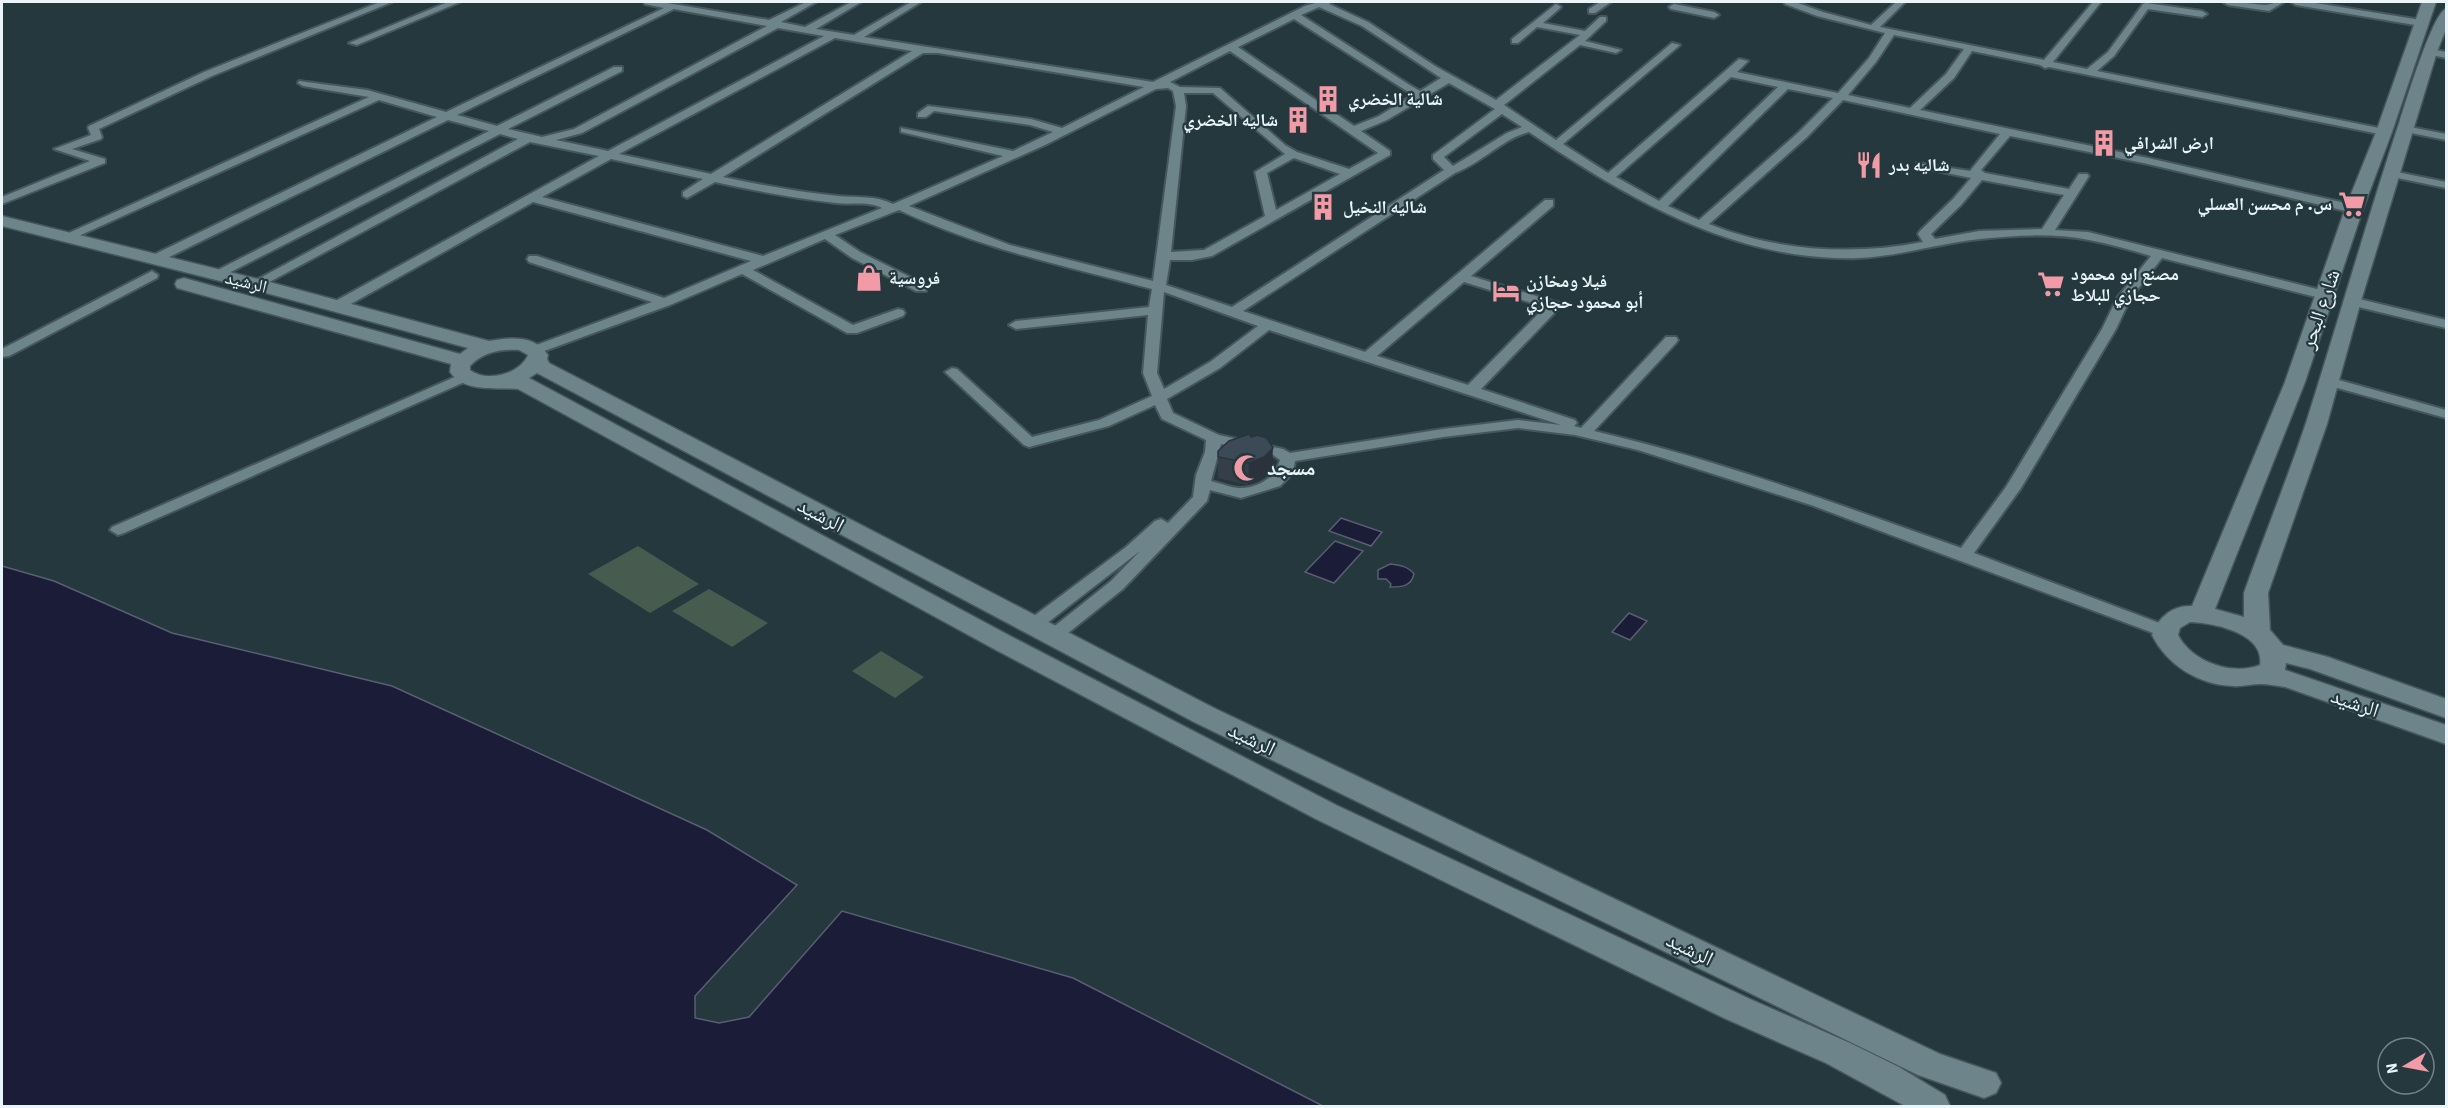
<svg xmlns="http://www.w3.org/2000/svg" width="2448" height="1108" font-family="'Source Sans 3','Noto Naskh Arabic',sans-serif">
<rect width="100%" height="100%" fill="#24383e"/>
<path fill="#475c4e" d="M638 546 699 584 650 613 588 574Z
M709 589 768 623 732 647 672 611Z
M881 651 924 677 895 698 852 671Z"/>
<path fill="#1b1d38" stroke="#595e72" stroke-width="1.5" d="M1341 518 1382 532 1371 546 1329 531Z
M1335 541 1363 551 1334 583 1305 572Z
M1390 564C1399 565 1408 566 1414 574 1411 587 1401 587 1390 587L1391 584 1386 579H1378V570Z
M2 566 54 581 172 633 392 686 707 830 797 885 695 996V1018L719 1023 749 1017 842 911 1073 978 1323 1106H2Z
M1629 613 1647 621 1630 640 1612 632Z"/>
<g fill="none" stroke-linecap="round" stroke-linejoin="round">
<defs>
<path id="street" d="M380 2H392L212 76 99 129 102 137 101 139 72 149 105 159V163L2 204V197L90 161 54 149 91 135 88 128 89 126 204 72Z
M448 2H460L357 45 349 43Z
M644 2H661L769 20 806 2H816L781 22 805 27 851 2H861L816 29 854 35 911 2H921L864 37 1153 82 1305 6 1319 2H1331L1329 4 1368 22 1435 66 1496 100 1580 35 1537 27 1518 43H1512V39L1556 4 1561 7 1559 9 1543 23 1585 31 1600 17H1606V21L1585 41 1621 50 1616 53 1580 45 1504 105 1556 140 1672 43 1680 45 1563 144 1608 173 1739 59 1748 61 1737 72 1838 93 1869 58 1885 33 1817 16 1785 4 1784 2H1795L1823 12 1871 25 1896 2H1905L1880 27 2044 60 2093 2H2101L2053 62 2087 69 2108 52 2143 4 2146 3 2202 11 2207 14 2202 17 2148 9 2114 56 2097 71 2384 129 2389 132 2384 135 2049 67 2045 68 2040 65 1972 51 1954 78 1920 110 2148 158 2354 205 2360 209 2354 213 2148 164 2010 136 1981 170 1985 173 2069 189 2079 174H2087L2089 176 2055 230 2088 232 2329 292 2331 295 2324 299 2162 258 2130 299 2116 329 2021 488 1974 553 2170 627 2173 631 2170 635 2164 637 1811 505 1638 450 1575 435 1518 428 1443 437 1295 461 1293 473 1280 486 1241 498 1210 490 1207 501 1123 589 1058 641H1046L1043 637 1046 633 1111 581 1140 551 1038 630H1026L1023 626 1026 622 1126 547 1155 521 1161 519 1168 523 1193 497 1196 475 1205 452 1206 440 1162 419 1155 405 1109 426 1029 447 1024 445 945 372 952 368 957 369 1032 437 1099 420 1152 396 1143 373 1148 315 1016 329 1009 325 1016 321 1149 307 1152 289C1063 265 984 250 899 210L835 235 860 252 926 285 927 288 926 291H916L852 258 825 239 753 270 853 325 898 309 903 310 905 313 903 316 857 333H847L742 274 670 305 536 354 529 350 531 347 652 302 529 262 527 259 529 256H537L664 298 751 261 533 202 340 310H330L328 307 330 304 599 156 530 142 260 287H250L249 284 518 139 500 134 219 278 214 279 208 275 489 131 448 120 159 262H151L149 259 151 256 437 117 379 100 72 239H64L62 236 369 97 303 86 298 83 299 81 367 90 446 112 664 8 645 4ZM1319 7 1362 26 1441 78 1420 91 1408 84 1301 15ZM674 9 767 26 574 129 542 137 508 129 622 71V67H614L497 126 457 115ZM1294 19 1413 95 1379 116 1354 126 1238 47ZM778 28 824 36 608 151 556 140 582 133ZM1894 35 1964 49 1946 74 1910 108 1848 95 1876 62ZM835 38 912 51 711 174 619 154ZM1230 51 1378 153 1349 169 1297 152 1285 145 1220 88 1180 87 1170 82ZM923 53H938L1144 87 1062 128 1031 119 928 106 918 113V117H926L934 111 1030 125 1053 132 1013 151 901 128V132L1003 156 893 204C875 195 858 198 838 196 799 192 761 185 723 177ZM1731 77 1778 87 1659 201 1616 177ZM1449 83 1495 109 1433 155V159L1444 170 1232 307 1166 285 1170 260H1192L1212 256 1390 155V151L1361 131 1387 120ZM1168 88 1173 91 1176 106 1153 281 1010 245 909 206 1045 145 1156 89ZM1788 89 1833 98 1799 132 1699 220 1668 206ZM1184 93H1213L1285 154 1255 172 1265 216 1204 250 1171 252 1186 106ZM1843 100 2000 134 1970 171 1917 163V167L1971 178 1953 199 1920 231 1918 234 1923 242C1851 256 1777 251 1709 224L1807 137ZM1502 114 1522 127 1507 133 1453 166 1444 157ZM1529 132C1629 199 1735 262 1859 258 1901 256 1940 243 1980 239 2015 235 2055 233 2089 240 2110 244 2131 250 2151 256L2117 298 2102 329 2006 487 1961 548C1840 505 1719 460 1594 431L1676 343 1678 340 1676 337H1666L1581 428 1574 426 1577 423 1575 420 1481 389 1561 306 1559 303 1471 276 1553 206V200H1545L1365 352 1243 311 1455 173C1482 163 1502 139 1529 132ZM1294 158 1340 174 1276 210 1267 173ZM611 159 703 179 683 192V196L687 198 715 182C755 191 795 198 836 203 851 205 868 201 882 208L763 256 542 197ZM1982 180 2064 195 2042 229 1979 231 1935 239 1931 234 1961 205ZM1464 282 1545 307 1468 385 1377 356ZM1164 292 1258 326 1210 362 1164 389 1157 373ZM1269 330 1561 425 1518 420 1443 429 1290 453 1283 449 1219 435 1173 413 1167 399 1220 368ZM1221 444 1273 455 1280 460C1276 477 1258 488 1240 488 1231 488 1220 483 1211 481Z
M1600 2H1611L1595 13H1589V9Z
M2223 2C2237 1 2250 4 2264 5 2271 5 2276 1 2284 2L2269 11 2228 5Z
M2291 2H2309L2421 20 2426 23 2421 26 2296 5Z
M1674 4 1714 12 1719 15 1714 18 1671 9 1669 7Z
M2430 49 2446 52V58L2427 54 2425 52Z
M2405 126 2446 134V140L2401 131V127Z
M2392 171 2446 182V188L2388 176V172Z
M152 271 158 275 157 278 9 356 2 357V349Z
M2351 297 2446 320V328L2346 304 2344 301Z
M464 373 469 374 471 377 469 380 124 533 118 535 110 530 112 527Z
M2328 377 2446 410V418L2323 384 2321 381Z"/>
<path id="secondary" d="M2422 2H2436L2392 132 2363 209 2305 382 2215 609 2244 617V593C2264 536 2287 480 2306 423 2338 322 2367 220 2400 120 2406 102 2433 12 2446 9V29L2437 52 2361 301 2327 424 2268 593 2270 630 2283 645 2328 657 2446 699V718L2310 669 2286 663 2285 670 2446 725V744L2285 687C2277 686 2269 684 2261 684 2252 684 2242 687 2233 686 2199 685 2167 665 2152 635 2158 618 2172 605 2192 606L2285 382 2345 209 2376 132ZM2190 622C2214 623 2265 633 2260 665 2232 676 2192 662 2178 635L2180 628Z
M2 216 262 280 489 341C511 337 535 335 548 355L547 359 549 363 1214 708 1940 1054 1996 1073 2001 1083 1996 1093 1984 1098 1918 1075 1194 722 537 373 529 378 1014 638 1336 805 1750 999 1850 1043 1899 1067 1945 1095 1950 1106H1905L1826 1063 1726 1019 1316 819 996 650 518 389C496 387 464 393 450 372L451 364 177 288 175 284 177 280 184 278 460 354 468 348 248 288 2 226ZM519 350 528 355C520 374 487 383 470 370V366C483 352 501 349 519 350Z"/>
</defs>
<use href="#street" stroke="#45575c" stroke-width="4"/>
<use href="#secondary" stroke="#45575c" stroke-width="3"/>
<use href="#street" fill="#6d848a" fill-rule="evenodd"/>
<use href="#secondary" fill="#6d848a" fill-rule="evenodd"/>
</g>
<path fill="#343f4a" d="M1218 451 1272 469 1264 478 1248 485 1218 478Z"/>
<path fill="#2a333c" d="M1273 448 1272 469 1264 478 1248 485 1249 463Z"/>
<path fill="#3c4956" stroke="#2a333c" stroke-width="1.5" d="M1249 434 1251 437 1257 435 1267 438 1273 448 1264 457 1249 463 1218 457V451L1229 441Z"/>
<defs>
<symbol id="building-bare" viewBox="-9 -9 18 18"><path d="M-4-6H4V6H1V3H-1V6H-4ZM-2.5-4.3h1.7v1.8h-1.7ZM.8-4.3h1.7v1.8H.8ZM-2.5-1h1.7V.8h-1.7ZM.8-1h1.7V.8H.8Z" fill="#f39aa7" stroke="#24383e" stroke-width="2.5" paint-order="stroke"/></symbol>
<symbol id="restaurant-bare" viewBox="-9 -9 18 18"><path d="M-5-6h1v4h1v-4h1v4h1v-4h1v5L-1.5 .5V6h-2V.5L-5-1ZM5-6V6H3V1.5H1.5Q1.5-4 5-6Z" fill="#f39aa7" stroke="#24383e" stroke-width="2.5" paint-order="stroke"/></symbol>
<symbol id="supermarket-bare" viewBox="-9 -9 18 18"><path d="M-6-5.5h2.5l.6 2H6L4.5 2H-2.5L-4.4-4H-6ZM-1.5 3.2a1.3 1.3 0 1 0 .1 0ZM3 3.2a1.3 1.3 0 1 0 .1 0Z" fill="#f39aa7" stroke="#24383e" stroke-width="2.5" paint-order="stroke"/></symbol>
<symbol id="shop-bare" viewBox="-9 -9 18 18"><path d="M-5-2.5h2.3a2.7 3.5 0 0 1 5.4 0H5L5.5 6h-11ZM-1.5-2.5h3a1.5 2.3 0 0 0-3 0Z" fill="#f39aa7" stroke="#24383e" stroke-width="2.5" paint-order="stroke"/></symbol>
<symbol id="hotel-bare" viewBox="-9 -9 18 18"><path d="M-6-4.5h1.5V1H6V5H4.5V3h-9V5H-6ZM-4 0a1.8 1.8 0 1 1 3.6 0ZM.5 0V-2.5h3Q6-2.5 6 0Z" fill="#f39aa7" stroke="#24383e" stroke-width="2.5" paint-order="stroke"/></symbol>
<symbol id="mosque-bare" viewBox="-9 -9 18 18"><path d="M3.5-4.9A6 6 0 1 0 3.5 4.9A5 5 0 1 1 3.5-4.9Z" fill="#f39aa7" stroke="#24383e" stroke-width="2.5" paint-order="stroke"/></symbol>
</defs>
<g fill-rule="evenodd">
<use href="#building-bare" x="1309" y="80" width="38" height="38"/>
<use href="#building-bare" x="1279" y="101" width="38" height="38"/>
<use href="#building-bare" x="2085" y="124" width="38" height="38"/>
<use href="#restaurant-bare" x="1850" y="146" width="38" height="38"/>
<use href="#supermarket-bare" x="2333" y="185" width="38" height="38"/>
<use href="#building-bare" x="1304" y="188" width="38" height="38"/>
<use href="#shop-bare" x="850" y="259" width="38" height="38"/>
<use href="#supermarket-bare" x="2032" y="265" width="38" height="38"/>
<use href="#hotel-bare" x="1487" y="272" width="38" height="38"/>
<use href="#mosque-bare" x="1228" y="449" width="38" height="38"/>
</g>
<g text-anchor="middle" stroke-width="4.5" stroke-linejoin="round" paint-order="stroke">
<g font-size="18" font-weight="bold" fill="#e9f5f9" stroke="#24383e" text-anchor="start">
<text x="1348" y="105">شالية الخضري</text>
<text x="1278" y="126" text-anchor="end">شاليه الخضري</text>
<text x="2124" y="149">ارض الشرافي</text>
<text x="1889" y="171">شاليه بدر</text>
<text x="2332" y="210" text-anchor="end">س. م محسن العسلي</text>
<text x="1343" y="213">شاليه النخيل</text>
<text x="2071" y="280">مصنع ابو محمود<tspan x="2071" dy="21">حجازي للبلاط</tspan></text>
<text x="889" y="284">فروسية</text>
<text x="1526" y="287">فيلا ومخازن<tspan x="1526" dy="21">أبو محمود حجازي</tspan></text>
</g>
<g font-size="18" fill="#e9f5f9" stroke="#24383e">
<text transform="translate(246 282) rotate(14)" y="6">الرشيد</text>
</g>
<g font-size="21" fill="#e9f5f9" stroke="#24383e">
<text transform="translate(2320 309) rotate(-71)" y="7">شارع البحر</text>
<text transform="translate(821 515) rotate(28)" y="7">الرشيد</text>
<text transform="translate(2355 703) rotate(19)" y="7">الرشيد</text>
<text transform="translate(1252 739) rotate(26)" y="7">الرشيد</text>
<text transform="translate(1690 949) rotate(26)" y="7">الرشيد</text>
</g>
<g font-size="21" font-weight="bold" fill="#e9f5f9" stroke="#24383e" text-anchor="start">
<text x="1267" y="475">مسجد</text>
</g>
</g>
<rect width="2448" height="1108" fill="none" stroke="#e9f5f9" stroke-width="6"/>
<g transform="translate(2406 1066) rotate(260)"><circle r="28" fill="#24383e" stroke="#738489" stroke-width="1.5"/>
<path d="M0-4.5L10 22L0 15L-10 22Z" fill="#f39aa7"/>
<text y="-9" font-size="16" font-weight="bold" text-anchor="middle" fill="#e9f5f9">N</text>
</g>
</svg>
